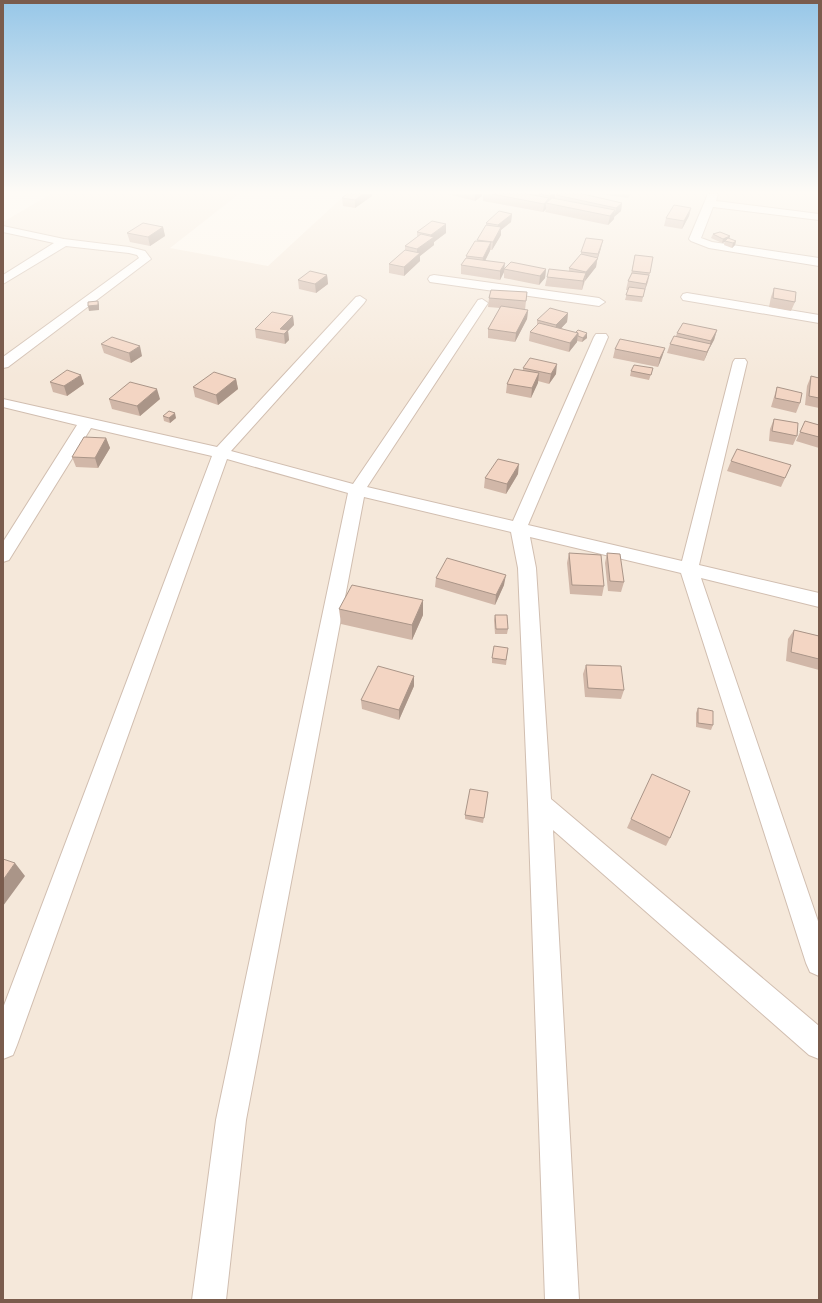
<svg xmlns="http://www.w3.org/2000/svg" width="822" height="1303" font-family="'Exo 2',sans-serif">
<rect width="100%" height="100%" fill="#fdf6ec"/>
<path fill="#f5e8da" d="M51 194H239L170 248 268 266 346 194H819V1300H3V222Z"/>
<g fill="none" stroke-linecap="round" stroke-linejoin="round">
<defs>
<path id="street" d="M708 194H718L716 201 819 214V220L713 207 701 238 712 242 819 258V266L709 248 691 241 689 239Z
M3 226 64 239 129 247 145 251 151 259 8 367 3 368V357L139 258 137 255 129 253 66 246 3 284V275L54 243 3 232Z
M434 275 599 298 605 302 599 306 430 282 428 279 430 276Z
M687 293 819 315V323L683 300 681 297 683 294Z
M360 296 366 300 364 303 231 451 353 484 478 300 482 299 488 303 367 487 513 521 594 337 596 334H606L608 337 528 525 682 561 733 362 735 359H745L747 362 699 565 819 593V607L701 578 819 924V976L810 972 806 963 681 573 530 537 536 568 551 799 819 1026V1059L809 1055 553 830 579 1300H545L528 804 518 568 511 532 364 497 246 1120 226 1300H192L216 1120 348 493 227 459 17 1045 13 1055 3 1059V1008L212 456 91 428 9 560 3 562V542L77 425 3 407V399L217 447 356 297Z"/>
</defs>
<use href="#street" stroke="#d1beb0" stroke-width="2"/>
<use href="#street" fill="#fff" fill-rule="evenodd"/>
</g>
<path fill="#d1b7a8" d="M347 194H372V196L355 208 343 206 342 198Z
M448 194H482V196L475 201Z
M483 194H555V198L556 195 622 203 621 211 614 217V219L608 225 545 212 546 209 543 212 483 201Z
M600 194H631L628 198Z
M691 208 689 216 682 229 664 226 666 218Z
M512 214 511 222 501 230V235L492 250H490L485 260 504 269H546L545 278 539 285 504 278V272L500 280 461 274V265L466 258V256L477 241 486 226V223Z
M163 227 165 236 150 246 130 242 127 233Z
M417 232 446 233 434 242V245L420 256V261L404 276 389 273V264L405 250V246L417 237Z
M713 234 736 241 735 245 732 248 724 245 725 242 722 243 711 238Z
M601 248 597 261 596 267 585 281 582 290 545 286 547 277 569 271V268L581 255V252Z
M635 255 650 273 648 282 644 292 642 302 625 300 628 290H626L628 281 631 274Z
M327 275 328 284 316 293 299 289 298 280Z
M774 288 795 302 791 311 769 307 771 297Z
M527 292 525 310H528L527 319 515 342 488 338V329L500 308 488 307 489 298Z
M819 297V312L818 311V301Z
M568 313 567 322 561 328 587 338 582 342 577 341V342L569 352 529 341 530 332 537 325V320Z
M293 316 294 325 288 331 289 340 285 344 256 338 255 329Z
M717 330 714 340 709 349 704 361 667 353 670 344 676 336 677 333Z
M101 344 142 356 131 363 104 353Z
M665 348 662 357 658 367 613 358 615 349Z
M523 368 556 374 549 384 538 381 531 398 506 393 507 384 523 370Z
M653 368 649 380 630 376 631 371Z
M811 376 819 378V408L805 405 807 386Z
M236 379 238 389 218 405 195 397 193 387Z
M50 382 84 384 67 396 53 392Z
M777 387 800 403 796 413 771 407Z
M109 399H160L140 416 112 409Z
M163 416 176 418 170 423 164 421Z
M774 419 797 436 793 445 769 441 770 429Z
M805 421 819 425V448L796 441Z
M106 438 110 448 98 468 76 467 72 457Z
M731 461 791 465 781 487 727 471Z
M518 474 506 494 484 488 485 478Z
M569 553 604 586 602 596 570 594 567 563Z
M607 553 624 582 621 592 608 591 605 563Z
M436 578 504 585 495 605 435 587Z
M339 609 423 615 412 640 341 624Z
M495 615 508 629 507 634H495L494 620Z
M794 630 819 636V670L786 661 788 639Z
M508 648 506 665 492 663V658Z
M586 665 624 690 621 699 585 697 583 674Z
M414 676V686L399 720 362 709 361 700Z
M698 708 713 725 711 730 696 727V713Z
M488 792 483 823 465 819V815Z
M631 819 670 838 666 846 627 828Z"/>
<path fill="#aa9588" d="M363 194H372V196L355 208V200Z
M475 194H482V196L475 201Z
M552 194H555V199L549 204 550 196Z
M549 198 548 204 546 203V209L543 212 544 204Z
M622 203 621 211 614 217 616 208Z
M691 208 689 216 682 229 684 221Z
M615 210 614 219 608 225 610 216Z
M512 214 511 222 501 230V235L492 250 493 242 497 234 498 225Z
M446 224V233L434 242V245L420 256V261L404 276V267L417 255V249L431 239V235Z
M163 227 165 236 150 246 148 237Z
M730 236 729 240 725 241V242L722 243 723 239Z
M603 240 601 248 597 261 596 267 585 281 586 272 597 258Z
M736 241 735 245 732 248 733 243Z
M491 242 490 251 482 267 483 258Z
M505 263 504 272 500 280V271Z
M546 269 545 278 539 285 540 276Z
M586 273 584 282 582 290 583 281Z
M327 275 328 284 316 293 315 284Z
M649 275 647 284 644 293 646 284Z
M98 301 99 305V310L89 311 88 306Z
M528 310 527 319 515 342 516 333Z
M568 313 567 322 555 335 556 325Z
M293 316 294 325 288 331 289 340 285 344 284 334 280 329Z
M717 330 714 340 709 349 704 361 707 352 711 341Z
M578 333 577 342 569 352 570 343Z
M587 333V338L582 342 583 338Z
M140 346 142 356 131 363 129 353Z
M665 348 662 357 658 367 660 358Z
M557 364 556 374 549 384 551 374Z
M539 373 538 383 531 398 532 388Z
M81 375 84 384 67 396 64 386Z
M236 379 238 389 218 405 216 395Z
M157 389 160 399 140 416 137 406Z
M175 413 176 418 170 423 169 418Z
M106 438 110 448 98 468 95 458Z
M519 464 518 474 506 494 507 484Z
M506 575 504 585 495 605 496 595Z
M423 600V615L412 640V625Z
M414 676V686L399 720V710Z
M15 863 25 876 3 906V880Z"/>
<path fill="#f3d5c3" stroke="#aa9588" d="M347 194H363L355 200 342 198Z
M492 194H528L549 198 544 204Z
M539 194H552L550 196Z
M557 194H583L622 203 616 208 556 195Z
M552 198 615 210 610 216 546 203Z
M674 205 691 208 684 221 666 218Z
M499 211 512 214 498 225 486 223Z
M432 221 446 224 431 235 417 232Z
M143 223 163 227 148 237 127 233Z
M486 225 501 227 493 242 477 240Z
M720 232 730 236 723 239 713 234Z
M421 234 434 237 417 249 405 246Z
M586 238 603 240 598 254 581 252Z
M728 238 736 241 733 243 725 241Z
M475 241 491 242 483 258 466 256Z
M405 250 420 253 404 267 389 264Z
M581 254 598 258 586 272 569 268Z
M635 255 653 257 650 273 632 271Z
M466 258 505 263 500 271 461 265Z
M511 262 546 269 540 276 504 269Z
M549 269 586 273 583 281 547 277Z
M310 271 327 275 315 284 298 280Z
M632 273 649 275 646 284 628 281Z
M629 287 645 289 643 297 626 295Z
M774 288 796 292 795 302 773 298Z
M491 290 527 292 526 301 489 298Z
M98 301V305L88 306V302Z
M501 306 528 310 516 333 488 329Z
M550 308 568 313 556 325 537 320Z
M272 312 293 316 280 329 288 330 284 334 255 329Z
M539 323 578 333 570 343 530 332Z
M683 323 717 330 711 341 677 333Z
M578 330 587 333 583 338 578 336V333L576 332Z
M674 336 711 344 707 352 670 344Z
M112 337 140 346 129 353 101 344Z
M620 339 665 348 660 358 615 349Z
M530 358 557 364 551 374 523 368Z
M634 365 653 368 651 375 631 371Z
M514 369 539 373 532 388 507 384Z
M67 370 81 375 64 386 50 382Z
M214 372 236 379 216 395 193 387Z
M811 376 819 378V398L809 396Z
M130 382 157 389 137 406 109 399Z
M777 387 802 393 800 403 775 398Z
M169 411 175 413 169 418 163 416Z
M774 419 798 423 797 436 772 431Z
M805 421 819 425V437L800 432Z
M84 437 106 438 95 458 72 457Z
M737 449 791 465 785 478 731 461Z
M498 459 519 464 507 484 485 478Z
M569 553 601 555 604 586 572 585Z
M607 553 620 554 624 582 610 581Z
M447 558 506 575 496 595 436 578Z
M352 585 423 600 412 625 339 609Z
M495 615H507L508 629H496Z
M794 630 819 636V659L791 652Z
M494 646 508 648 506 660 492 658Z
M586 665 621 666 624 690 588 688Z
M378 666 414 676 399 710 361 700Z
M698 708 713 711V725L698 723Z
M652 774 690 791 670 838 631 819Z
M470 789 488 792 484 818 465 815Z
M3 859 15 863 3 880Z"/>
<linearGradient id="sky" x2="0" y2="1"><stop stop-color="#97c7e8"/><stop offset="0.51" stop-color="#fefbf6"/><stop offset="1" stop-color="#fefbf6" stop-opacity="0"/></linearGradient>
<rect width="822" height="377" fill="url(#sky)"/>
<rect width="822" height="1303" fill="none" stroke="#7a5c4d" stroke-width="8"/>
</svg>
